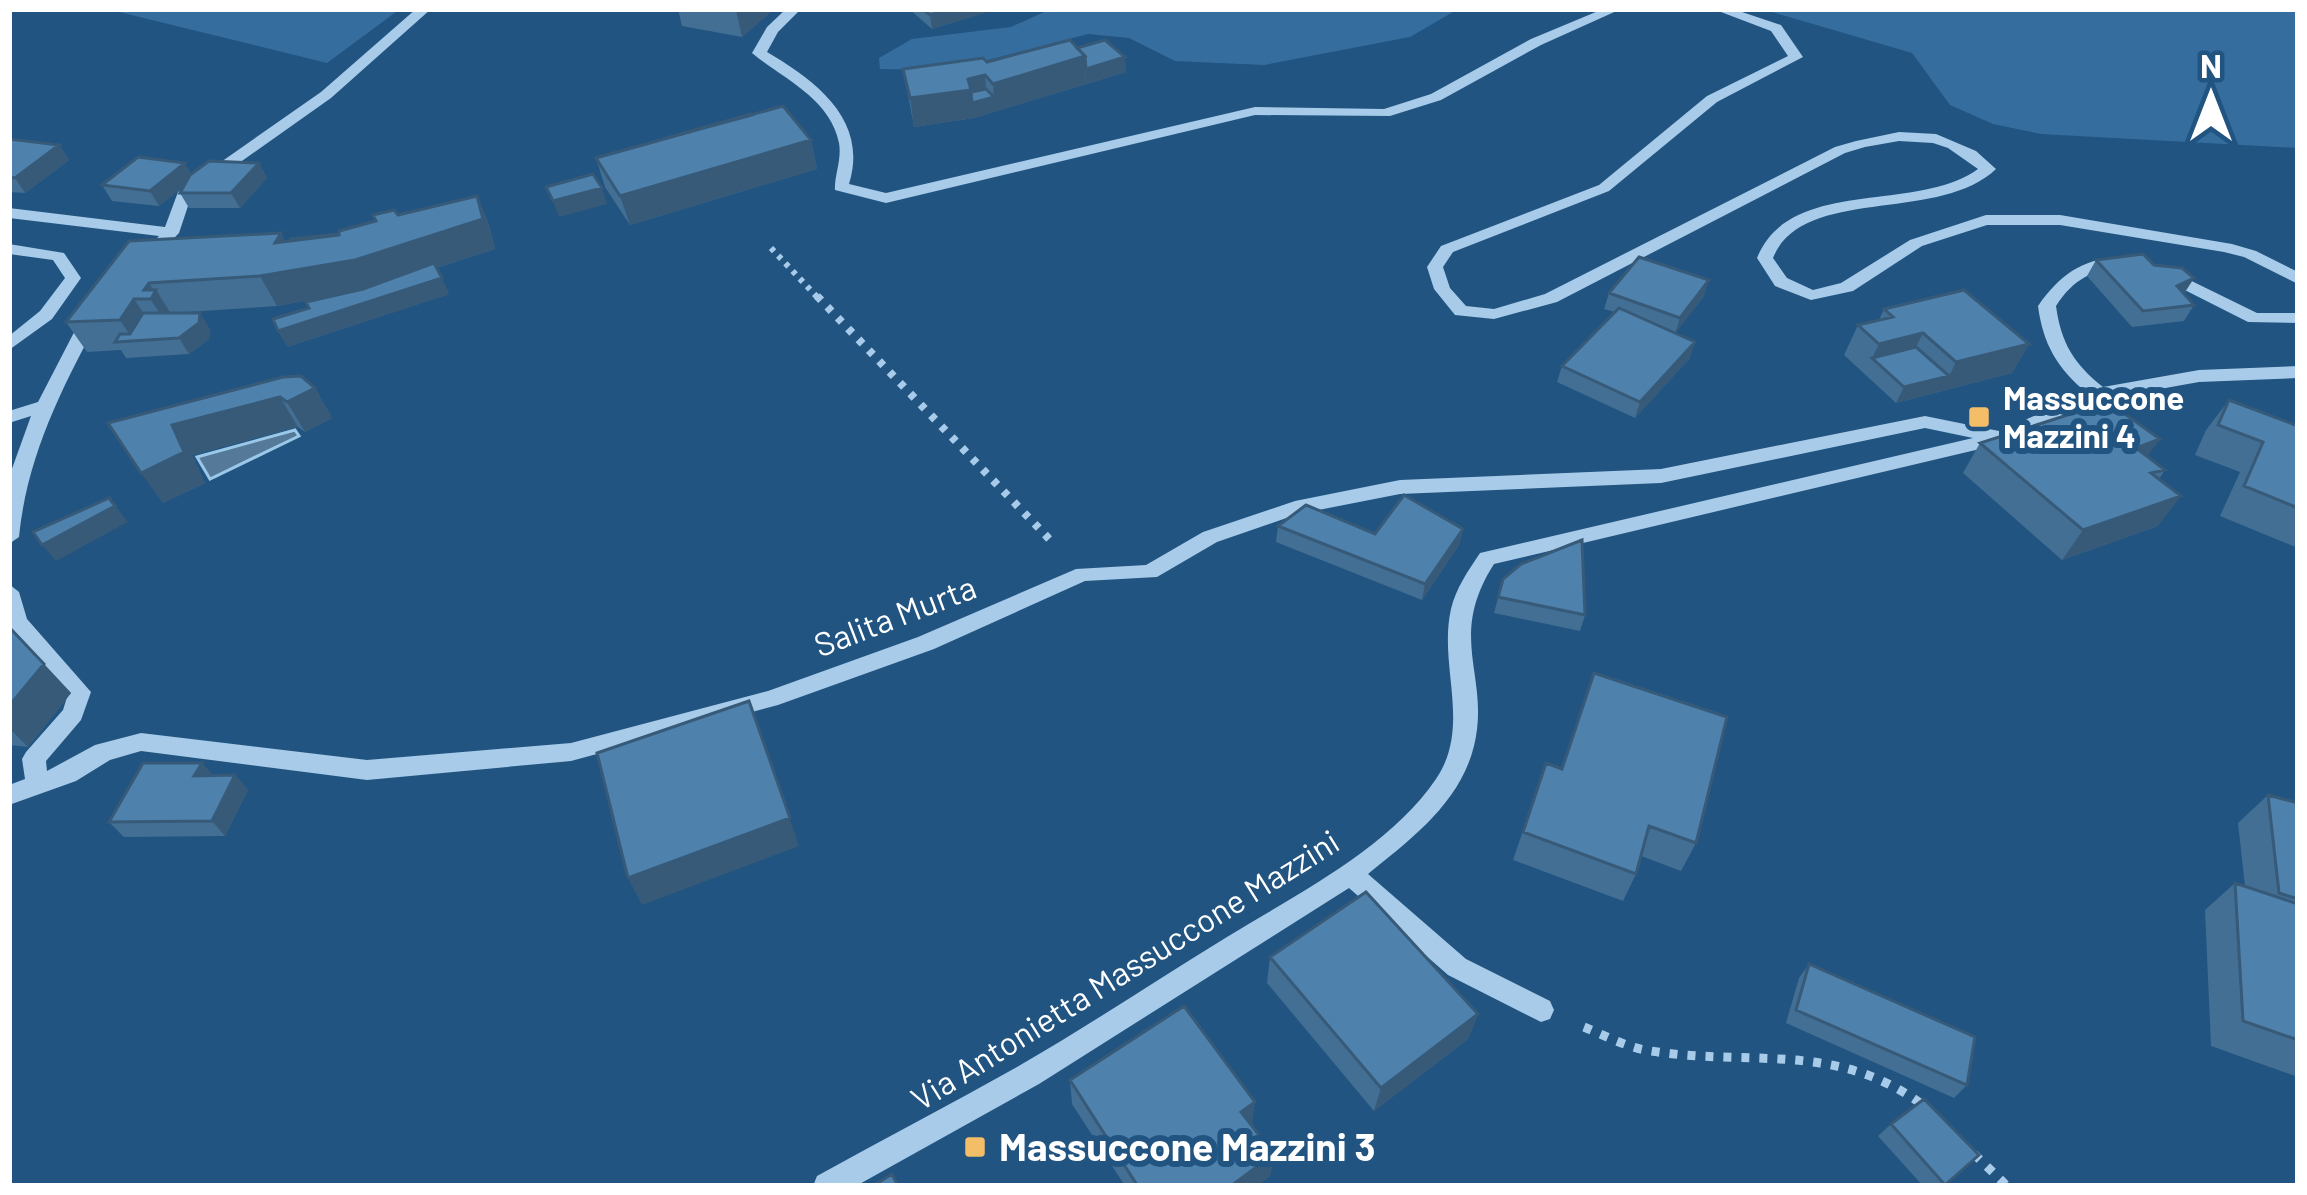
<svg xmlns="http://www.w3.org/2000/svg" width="2307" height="1195" font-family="Barlow,sans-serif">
<rect width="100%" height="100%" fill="#215480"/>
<path fill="#356e9e" d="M107 9H400L327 63Z
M1051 9H1458L1410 37 1264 65 1175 61 1129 38 1088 34 949 70 880 69 879 58 912 39 1011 27Z
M1762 9H2298V148L2041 134 1993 124 1950 105 1912 53Z"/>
<path fill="#557999" stroke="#9bc7e9" stroke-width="3" d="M295 430 299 436 210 479 197 457Z"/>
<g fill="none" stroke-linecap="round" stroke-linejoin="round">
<path stroke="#a7cbe8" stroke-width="6" stroke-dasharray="4.5 6" stroke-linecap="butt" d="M771 248 819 299"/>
<path stroke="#a7cbe8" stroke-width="8" stroke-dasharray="6 9" stroke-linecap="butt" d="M817 296 1053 543"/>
<path stroke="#a7cbe8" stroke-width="9" stroke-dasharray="8 10" stroke-linecap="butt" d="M1584 1027C1604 1035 1624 1046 1645 1050 1747 1068 1835 1039 1924 1106
M1974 1154 2007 1186"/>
<path fill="#a7cbe8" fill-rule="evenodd" d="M416 9H431L331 98 191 197 179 233 152 261H140L138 258 159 236 9 218V208L165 227 178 192 321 92Z
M786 9H801L778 32 767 52C816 81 869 120 849 184L886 193 1255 107 1384 109 1431 94 1531 39 1603 9H1621L1541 45 1441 100 1390 116 1255 115 886 203 835 190C834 176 842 160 839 143 830 98 783 79 752 53L767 27Z
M1713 9H1733L1781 25 1803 57 1717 102 1609 191 1453 252 1443 267 1450 288 1466 306 1494 309 1545 294 1835 147 1856 141 1899 132 1936 134 1976 151 1996 169C1939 224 1802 185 1773 258L1787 278 1813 290 1841 283 1910 240 1986 215H2060L2232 244 2256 251 2298 272V284L2244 257 2224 252 2060 225H1987L1922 246 1853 291 1811 300 1775 286 1757 258C1790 176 1916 214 1978 169L1948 148 1933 143 1899 141 1865 147 1845 153 1557 302 1494 319 1455 315 1434 289 1427 267 1441 246 1599 185 1707 96 1788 56 1771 31Z
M9 244 64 253 81 278 52 319 9 350V336L40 311 65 278 53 260 9 254Z
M2118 257 2124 259V265C2092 271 2074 278 2056 306 2061 343 2074 364 2103 387L2199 370 2298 366V378L2199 382 2104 399 2001 444 1494 564C1446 639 1491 676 1474 746 1460 803 1411 839 1368 874L1466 959 1550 1001 1554 1010 1550 1019 1541 1022 1448 975 1349 888 1039 1084 856 1186H813L817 1176C884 1139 951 1104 1017 1067 1088 1026 1157 980 1227 937 1297 894 1389 848 1436 779 1472 726 1438 666 1451 609 1456 588 1468 571 1480 553L1973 438 1925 428 1661 483 1400 494 1298 514 1217 542 1157 577 1085 581 934 649 778 705 571 761 367 780 141 751 110 760 76 781 9 805V785L25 779 22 759 26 752 63 710 68 694 9 627V584L19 592 27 619 91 692 81 720 46 761 47 771 95 745 141 733 367 760 571 743 768 691 918 637 1076 569 1146 565 1203 532 1295 501 1400 480 1661 469 1925 416 1999 431 2087 393C2057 368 2043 344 2038 306 2060 275 2080 260 2118 257Z
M2165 268 2257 313H2298V323L2248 322 2159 277V269Z
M92 310 101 315C63 386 27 455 19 537L9 544V477L31 416 9 423V411L38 402 83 315Z"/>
</g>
<path fill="#436f94" d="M678 9H774L742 37 682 26Z
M909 9H984V13L932 29Z
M1077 48 1126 72 974 118 914 127 903 69 987 62Z
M9 139 59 145 69 160 25 193 9 192Z
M811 140 817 169 630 225 605 187 596 158Z
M259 163 267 178 240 208H189L180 193 184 186 159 206 112 201 102 185 191 175Z
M477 196 489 225 495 249 436 268 449 294 287 347 309 308 337 295 277 306 171 313 210 329 209 339 189 354 126 358 121 350 87 352 66 322 129 241 281 233 285 242 339 234 398 215Z
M2096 260 2154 265 2194 278 2184 294 2194 305 2184 321 2132 327 2087 276Z
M1609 293 1704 296 1675 333 1690 358 1635 418 1557 382 1562 366 1615 312 1604 309Z
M1884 309 2029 344 2012 373 1896 403 1844 355 1858 325 1879 320Z
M315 388 332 418 305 432 298 427 192 455 205 483 163 503 108 423Z
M2229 400 2298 426V548L2220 516 2240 472 2195 455 2206 430Z
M1980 443 2147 456 2165 470 2159 479 2158 526 2062 560 1963 473Z
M1278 526 1375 534 1463 529 1459 545 1422 600 1276 542Z
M1503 579 1585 615 1580 631 1494 613Z
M9 627 71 693 28 747 9 745Z
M1594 673 1696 843 1681 871 1641 856 1636 874 1623 901 1513 860 1546 763 1561 768Z
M202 763 213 776 235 775 248 790 225 836 124 837 109 822Z
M2268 795 2298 803V1077L2211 1046 2205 910 2235 883 2245 886 2238 823Z
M1270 957 1478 1014 1468 1039 1374 1111 1267 983Z
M1809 964 1967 1085 1954 1098 1786 1023 1799 978Z
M1070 1080 1252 1125 1274 1154 1270 1176 1257 1186H1125L1072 1104Z
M1891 1124 1979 1155 1944 1186H1923L1878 1136Z"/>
<path fill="#375a78" d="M774 9 742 37 736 10Z
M948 9H984V13L932 29 930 15Z
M1085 56 1086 84 974 118 914 127 910 98 968 79 985 75 987 99 994 97 993 84Z
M1125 57 1126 72 1086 84V69Z
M811 140 817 169 630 225 620 196Z
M59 145 69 160 25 193 15 178Z
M185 163 194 178 159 206 150 191Z
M259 163 267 178 240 208 231 193Z
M602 188 607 204 559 217 553 201Z
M477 196 489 225 495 249 370 289 277 306 260 276 281 233 292 256Z
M442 278 449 294 287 347 278 331Z
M2194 278 2183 294 2177 286Z
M1709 280 1704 296 1675 334 1680 318Z
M149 283 155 292 156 290 175 320 170 328 144 290Z
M134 299 154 329 134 341 120 320Z
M200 313 210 329 209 339 189 354 179 338Z
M1923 333 1908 363 1872 358 1879 344Z
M1695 342 1690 358 1635 418 1640 402Z
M2029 344 2012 373 1896 403 1904 387 1949 376 1956 362Z
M315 388 332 418 305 432 287 402Z
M280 397 298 427 192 455 205 483 163 503 141 473 172 425Z
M2160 439 2138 469 2136 448Z
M2181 496 2158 526 2062 560 2083 530Z
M109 498 128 522 56 561 42 545Z
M1463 529 1459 545 1422 600 1425 584Z
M44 664 71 693 28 747 9 728V706Z
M749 701 799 846 642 905 628 878Z
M202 763 215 778 194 776Z
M235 775 248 790 225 836 212 821Z
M1478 1014 1468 1039 1374 1111 1381 1088Z
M1255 1102 1252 1125 1241 1112Z
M1274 1154 1270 1176 1257 1186H1231Z"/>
<path fill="#4e81ac" stroke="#375a78" stroke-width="3" d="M923 9H948L930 15Z
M1070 40 1085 56 993 84 985 75 968 79 971 90 910 98 903 69 983 58 987 62Z
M1105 40 1125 57 1086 69 1085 56 1077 48Z
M986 89 994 97 972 103 971 92Z
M783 106 811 140 620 196 596 158Z
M751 114 752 115 663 139Z
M9 139 59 145 15 178 9 177Z
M138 157 185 163 150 191 102 185Z
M209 161 259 163 231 193H180L190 175Z
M593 174 602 188 553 201 546 187Z
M477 196 483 219 355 260 260 276 149 283 144 290H156L151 299H134L120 320 66 322 129 241 281 233 275 243 339 235V231L376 221 373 215 394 210 398 215Z
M339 234V235L290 241 291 239Z
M2143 254 2154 265 2182 268 2194 278 2177 286 2194 305 2143 311 2096 260Z
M1639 257 1709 280 1680 318 1609 293Z
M434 263 442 278 278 331 273 319 309 308 306 302 363 289Z
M1964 290 2029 344 1956 362 1923 333 1879 344 1858 325 1893 317 1884 309Z
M1619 308 1695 342 1640 402 1562 366Z
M143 313H200L199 323 179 338 115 342 120 334H130Z
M1916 347 1949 376 1904 387 1872 358Z
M301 376 315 388 287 402 280 397 172 425 184 452 141 473 108 423 283 377Z
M2229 400 2298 426V508L2244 486 2263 442 2218 425Z
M2108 402 2160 439 2136 448 2165 470 2151 473 2181 496 2083 530 1980 443Z
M1404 495 1463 529 1425 584 1278 526 1306 505 1375 534Z
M109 498 115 506 42 545 33 532Z
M1582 540 1585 615 1498 597 1503 579 1521 564Z
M9 627 44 664 9 706Z
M1594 673 1727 717 1696 843 1649 826 1636 874 1523 832 1546 763 1562 769Z
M749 701 790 818 628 878 597 753Z
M143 763H202L194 776 235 775 212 821 109 822Z
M2268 795 2298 803V899L2279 893Z
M2235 883 2298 904V1040L2243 1021Z
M1366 892 1478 1014 1381 1088 1270 957Z
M1809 964 1975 1037 1967 1085 1796 1010Z
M1184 1006 1255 1102 1241 1112 1274 1154 1231 1186H1135L1137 1185 1070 1080Z
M1924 1099 1979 1155 1945 1185 1891 1124Z
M892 1174 898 1186H873Z"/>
<g fill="#f4be68" stroke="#215480" stroke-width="4.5">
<rect x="1967" y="405" width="24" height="24" rx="6"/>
<rect x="963" y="1135" width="24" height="24" rx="6"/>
</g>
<g text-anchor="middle" stroke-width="12" stroke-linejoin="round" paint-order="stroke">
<g font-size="33" font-weight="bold" fill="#fff" stroke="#215480" text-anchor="start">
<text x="2003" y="410">Massuccone<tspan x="2003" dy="38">Mazzini 4</tspan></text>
</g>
<g font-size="33" fill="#fff" stroke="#215480">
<text transform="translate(895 616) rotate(-21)" y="12">Salita Murta</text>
<text transform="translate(1125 970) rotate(-32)" y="12">Via Antonietta Massuccone Mazzini</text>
</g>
<g font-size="39" font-weight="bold" fill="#fff" stroke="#215480" text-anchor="start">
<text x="999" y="1161">Massuccone Mazzini 3</text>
</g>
</g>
<rect width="2307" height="1195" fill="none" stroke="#ffffff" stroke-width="24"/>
<g transform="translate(2211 96)" stroke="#215480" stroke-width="9" paint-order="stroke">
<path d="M0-9L21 45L0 30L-21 45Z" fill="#ffffff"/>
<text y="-18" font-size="33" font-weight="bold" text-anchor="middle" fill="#ffffff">N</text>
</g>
</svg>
